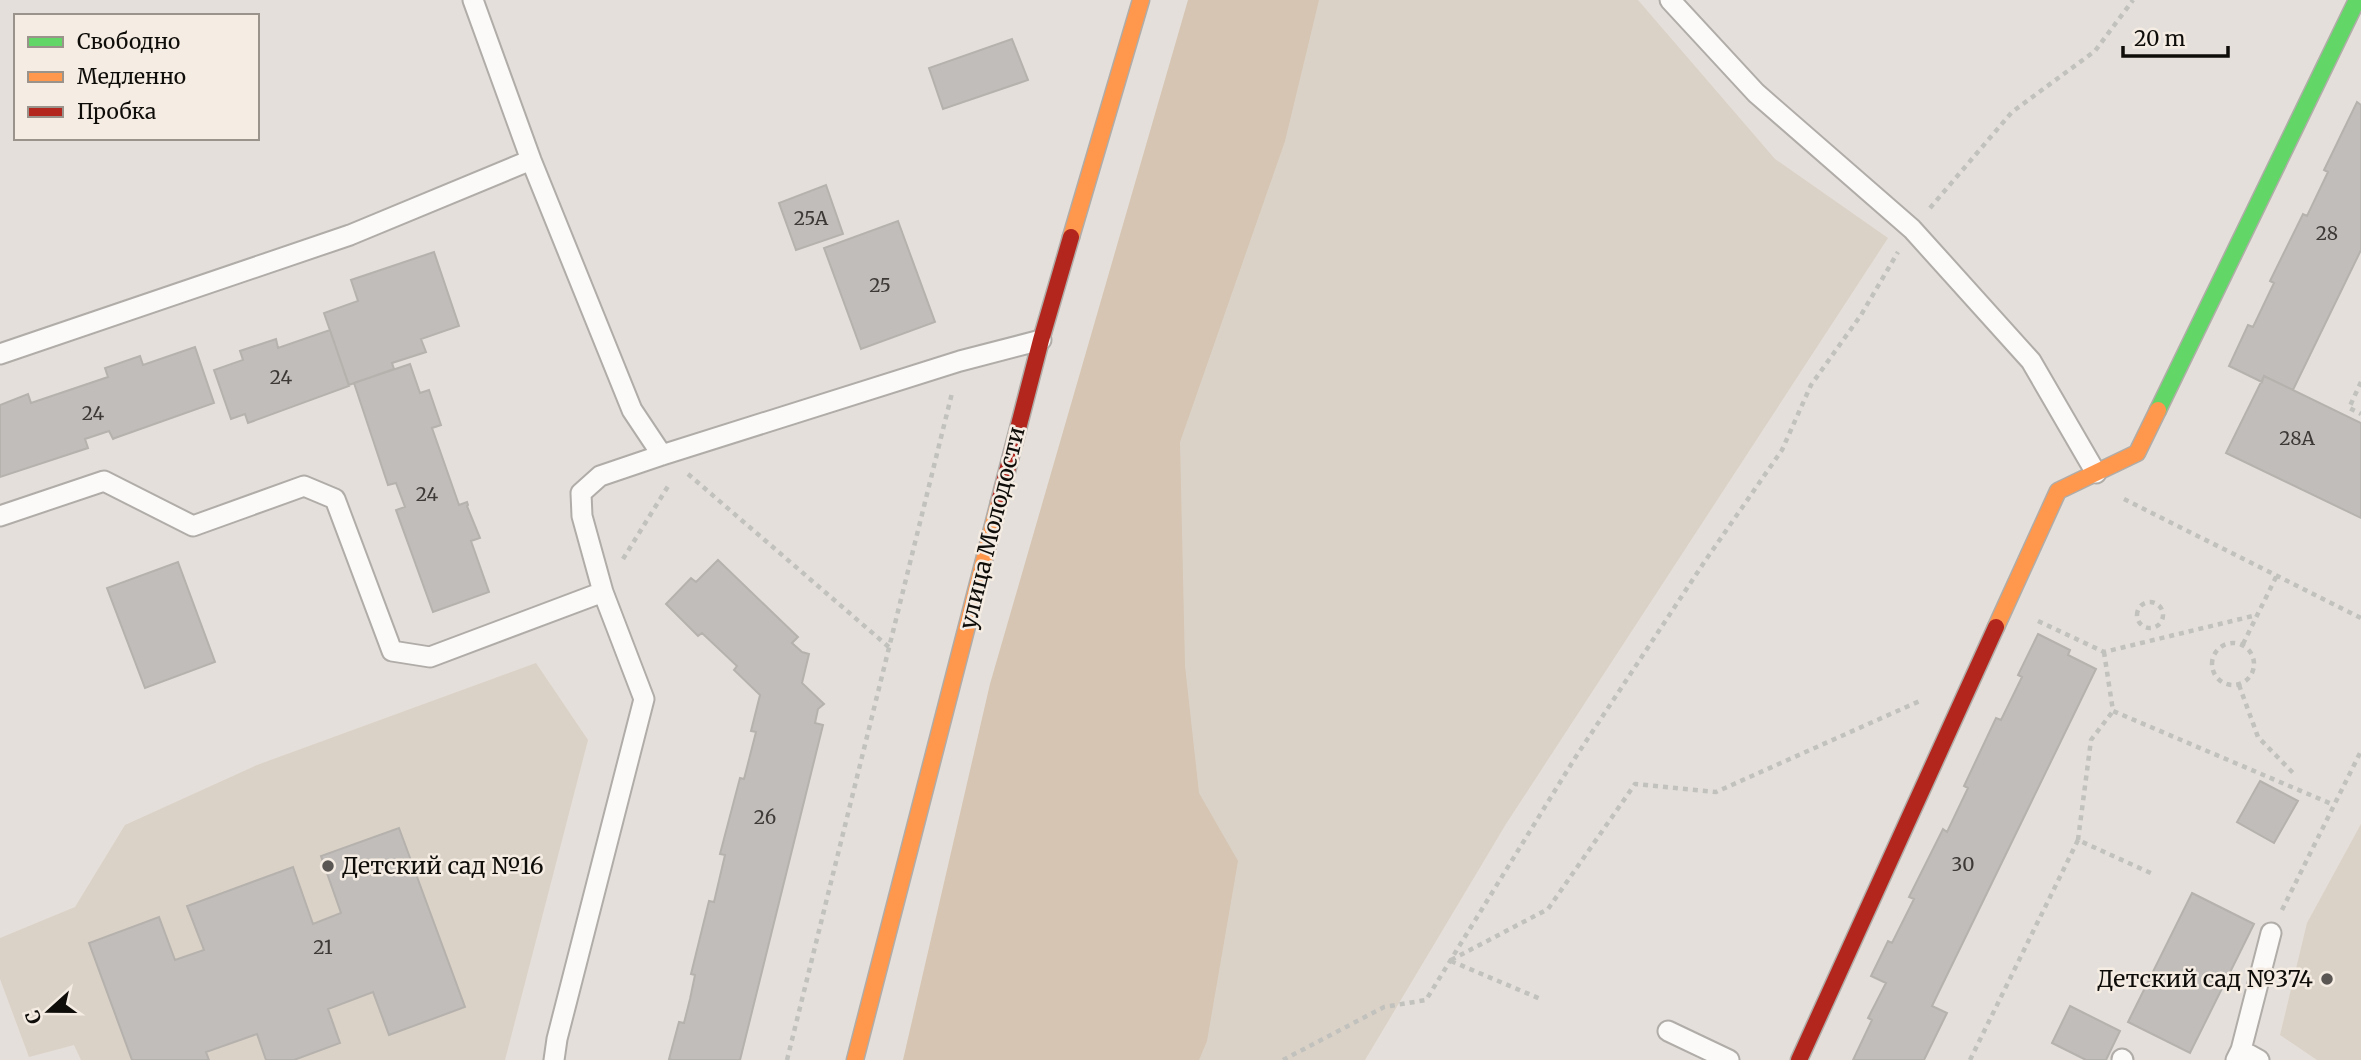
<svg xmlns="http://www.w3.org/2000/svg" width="2361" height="1060" font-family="Merriweather,serif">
<rect width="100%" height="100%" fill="#e4dfda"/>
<path fill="#dbd2c7" d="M1309 0H1638L1775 159 1888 238 1506 824 1365 1060H1175L1184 785 1171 469Z
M536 663 588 740 505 1060H81L74 1045 29 1057 0 979V938L75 907 125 825 257 765Z
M2361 824V1060H2317L2280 1035 2307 923Z"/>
<path fill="#d5c5b2" d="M1188 0H1319L1285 141 1180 442 1185 666 1199 793 1238 861 1207 1041 1199 1060H903L990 684Z"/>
<path fill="#c1bdba" stroke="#b5b1ad" stroke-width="2" d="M1012 39 1028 80 943 109 929 68Z
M2357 102 2361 105V250L2293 390 2264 376 2262 382 2229 366 2248 325 2253 327 2274 283 2270 281 2303 214 2307 216 2328 172 2324 170Z
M826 185 843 234 796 250 779 203Z
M898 221 935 322 861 349 824 248Z
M434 252 459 326 421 339 426 352 392 363 394 369 349 385 324 313 358 301 351 280Z
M330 330 349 386 248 423 245 414 231 419 214 370 243 360 240 351 276 339 278 348Z
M195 347 214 403 115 438 113 439 109 431 85 439 88 448 0 477V405L28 394 31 403 108 377 105 368 140 356 143 365Z
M410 364 420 393 429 390 441 425 432 428 459 505 467 502 468 505 467 506 480 538 471 541 489 592 433 612 396 510 405 507 396 483 388 485 354 383Z
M2264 376 2361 423V518L2226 453Z
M718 560 798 637 792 643 802 652 809 654 802 683 824 704 818 709 815 723 823 725 740 1060H672L669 1059 679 1022 684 1023 690 999 695 975 691 974 709 901 714 902 725 855 720 854 740 778 744 779 756 732 751 731 760 695 734 670 737 666 702 633 698 636 666 604 691 578 696 582Z
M178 562 215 662 145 688 107 588Z
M2038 634 2070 650 2068 655 2096 669 1932 1006 1947 1013 1924 1060H1853L1872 1020 1868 1018 1886 983 1871 976 1888 941 1892 943 1914 899 1909 897 1943 829 1947 832 1968 788 1964 786 1996 718 2001 720 2022 677 2018 675Z
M2260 781 2298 801 2274 843 2237 822Z
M399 828 465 1007 389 1035 373 992 328 1009 340 1043 294 1060H266L257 1034 206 1052 209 1060H132L89 943 159 917 175 960 204 950 187 906 293 867 313 924 341 913 321 856Z
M2192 893 2254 924 2190 1053 2128 1022Z
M2070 1006 2120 1031 2106 1060H2086L2052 1043Z"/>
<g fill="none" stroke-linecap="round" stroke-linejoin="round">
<defs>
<path id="lane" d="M473 0 531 160 632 410 662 455
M1670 0 1756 93 1912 229 2031 361 2096 473
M0 354 350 235 531 160
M0 516 104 481 193 526 304 486 335 499 392 651 430 657 603 592
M1668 1031 1729 1060
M2241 1050 2271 933
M2122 1059 2123 1060
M554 1060 557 1039 644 699 603 592 582 516 581 493 600 476 662 455 960 361 1041 340
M2236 1060 2241 1050 2259 1060"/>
<path id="fast" d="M2158 410 2357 0"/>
<path id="slow" d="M1071 237 1141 0
M1996 627 2058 491 2137 453 2158 410
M855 1060 999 502"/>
<path id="jam" d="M999 502 1041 340 1071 237
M1799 1060 1996 627"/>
</defs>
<use href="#lane" stroke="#b0aca8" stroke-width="23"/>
<use href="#fast" stroke="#b0aca8" stroke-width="19"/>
<use href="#slow" stroke="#b0aca8" stroke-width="19"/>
<use href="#jam" stroke="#b0aca8" stroke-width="19"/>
<path stroke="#c1c1be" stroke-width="4.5" stroke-dasharray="5 5" stroke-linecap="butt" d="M1930 208 2012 112 2095 51 2133 0
M2361 382 2349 408 2361 414
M688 474 890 648
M2124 499 2361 618
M623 559 670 483
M2137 615a13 13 0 1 1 26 0a13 13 0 1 1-26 0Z
M2038 621 2104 652 2257 615
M2212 664a21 21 0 1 1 42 0a21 21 0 1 1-42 0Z
M2243 644 2277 575
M2104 652 2113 711 2334 805
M2239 685 2258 737 2296 776
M2078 840 2091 740 2113 711
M2282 910 2361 751
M1451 960 1548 909 1635 784 1716 792 1922 700
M1451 961 1543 1000
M787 1060 952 393
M1283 1060 1384 1007 1426 1000 1575 758 1705 561 1782 450 1811 385 1861 315 1898 252
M1970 1060 2078 840 2155 875"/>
<use href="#lane" stroke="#fbfaf9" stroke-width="19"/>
<use href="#fast" stroke="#63d668" stroke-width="16"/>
<use href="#slow" stroke="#ff974d" stroke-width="16"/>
<use href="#jam" stroke="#b3261e" stroke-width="16"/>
</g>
<g fill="#5a5653" stroke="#f5ede3" stroke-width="2.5">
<circle cx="328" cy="866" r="7"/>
<circle cx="2327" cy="979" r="7"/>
</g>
<g text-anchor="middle" stroke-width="5" stroke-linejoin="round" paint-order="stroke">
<g font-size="19" fill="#3c3936">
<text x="811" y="225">25А</text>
<text x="2327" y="240">28</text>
<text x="880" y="292">25</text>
<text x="281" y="384">24</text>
<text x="93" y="420">24</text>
<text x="2297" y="445">28А</text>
<text x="427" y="501">24</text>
<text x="765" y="824">26</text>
<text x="1963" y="871">30</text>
<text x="323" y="954">21</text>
</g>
<g font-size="23" fill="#0f0d0a" stroke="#f5ede3">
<text transform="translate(992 528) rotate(-76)" y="8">улица Молодости</text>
</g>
<g font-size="23" fill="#0f0d0a" stroke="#f5ede3" text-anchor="start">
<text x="342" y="874">Детский сад №16</text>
<text x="2313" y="987" text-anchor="end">Детский сад №374</text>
</g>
</g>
<rect x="14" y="14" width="245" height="126" fill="#f5ede3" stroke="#99938c" stroke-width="2"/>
<rect x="28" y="37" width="35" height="10" fill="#63d668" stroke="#99938c" stroke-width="2"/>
<text x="77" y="49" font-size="21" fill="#0f0d0a">Свободно</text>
<rect x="28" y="72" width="35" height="10" fill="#ff974d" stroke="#99938c" stroke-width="2"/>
<text x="77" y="84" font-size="21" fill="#0f0d0a">Медленно</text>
<rect x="28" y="107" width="35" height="10" fill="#b3261e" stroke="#99938c" stroke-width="2"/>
<text x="77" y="119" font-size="21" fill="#0f0d0a">Пробка</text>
<g transform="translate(49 1011) rotate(249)" stroke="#f5ede3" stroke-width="5" paint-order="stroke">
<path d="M0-5L12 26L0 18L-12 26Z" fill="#0f0d0a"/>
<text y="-10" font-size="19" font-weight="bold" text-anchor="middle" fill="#0f0d0a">С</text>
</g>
<path d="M2123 46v10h105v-10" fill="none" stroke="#0f0d0a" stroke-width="3.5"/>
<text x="2134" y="46" font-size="21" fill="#0f0d0a" stroke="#f5ede3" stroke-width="5" paint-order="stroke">20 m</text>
</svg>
